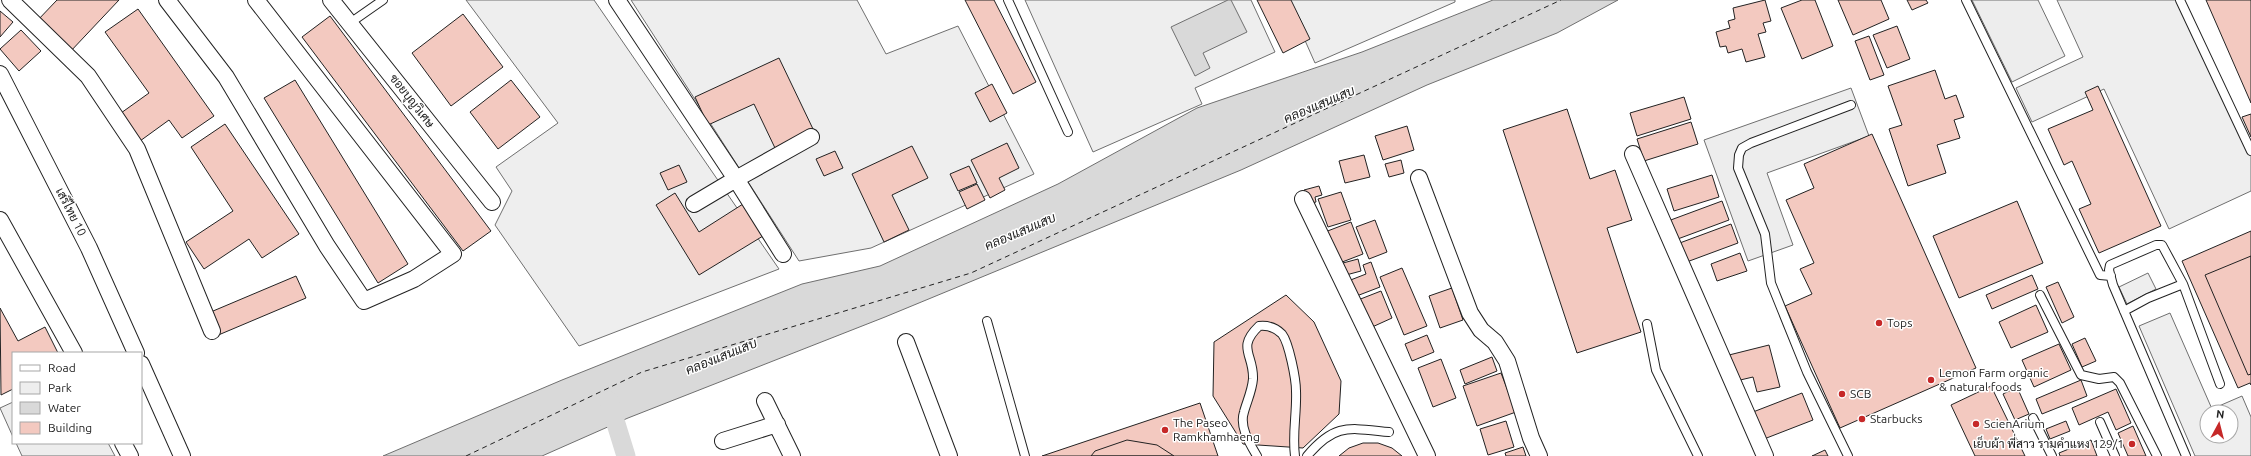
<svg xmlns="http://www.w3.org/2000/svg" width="2251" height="456" font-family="Ubuntu,Sarabun,sans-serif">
<rect width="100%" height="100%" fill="#fff"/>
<path fill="#eee" stroke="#6f6f6f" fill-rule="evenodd" d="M466 0H594L779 269 579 346 495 225 512 191 496 167 558 123Z
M631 0H857L886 54 958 26 1034 174 871 248 799 261Z
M1025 0H1251L1275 52 1195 88 1202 104 1093 152Z
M1287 0H1455V2L1315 63Z
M2057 0H2178L2251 156V191L2169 229 2104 89 2032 122 2016 88 2083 57Z
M2148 273 2156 289 2127 304 2119 287Z
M2170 313 2212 409 2242 396 2251 417V456H2195L2139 326ZM2207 412H2231V436H2207Z"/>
<path fill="#ededed" stroke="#6f6f6f" d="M1972 0H2038L2065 56 2012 82Z
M1851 88 1869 136 1767 173 1793 245 1748 261 1704 140Z
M13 402V437L0 408Z
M16 443H108L115 456H22Z"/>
<path fill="#d9d9d9" stroke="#6f6f6f" d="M1228 0H1231L1247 32 1203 53 1210 68 1195 76 1171 27Z
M1493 0H1618L1557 33 1427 85 1241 170 885 317 628 418 542 456H383L562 380 802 284 880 266 1058 184 1197 108 1362 52Z"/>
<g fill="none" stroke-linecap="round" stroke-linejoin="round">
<path stroke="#d9d9d9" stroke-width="19" d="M609 401 626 456"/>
<path stroke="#222" stroke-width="1" stroke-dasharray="5 4" stroke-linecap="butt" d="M466 456 642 372 971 273 1561 0"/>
</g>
<path fill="#f3c9c0" stroke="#222" d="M57 0H119L69 53 36 22Z
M965 0H994L1036 82 1013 94Z
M1257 0H1291L1310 39 1283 53Z
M1765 0 1771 21 1763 23 1766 32 1758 34 1765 57 1746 62 1742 49 1728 53 1726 46 1720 47 1716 32 1730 28 1728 21 1735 19 1733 8Z
M1802 0H1815L1833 46 1802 59 1781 8Z
M1838 0H1881L1889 19 1853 35Z
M1907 0H1926L1928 3 1912 10Z
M2206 0H2251V103Z
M138 9 214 116 182 138 169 120 140 141 121 113 149 93 105 32Z
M0 11 13 22 0 37Z
M463 14 503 67 451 106 412 53Z
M330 16 491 231 463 251 302 37Z
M1897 26 1910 59 1887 68 1873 35Z
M21 30 41 51 19 71 0 49Z
M1869 36 1884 75 1870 80 1855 41Z
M779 58 813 129 775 148 754 104 708 125 695 97Z
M1935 70 1945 99 1956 95 1964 117 1954 120 1960 138 1937 145 1946 173 1908 186 1889 129 1902 125 1888 86Z
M295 80 408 264 378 283 264 98Z
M511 80 540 117 498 149 470 112Z
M992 84 1007 113 990 122 975 93Z
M2098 86 2161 226 2099 253 2079 209 2091 204 2072 161 2064 165 2048 129 2093 110 2085 92Z
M1684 97 1691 119 1637 136 1630 113Z
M1567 109 1590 179 1615 170 1632 220 1607 228 1641 332 1577 353 1503 130Z
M2251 114V137L2242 117Z
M1691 122 1698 144 1644 161 1637 139Z
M225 124 299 234 262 258 249 239 204 269 186 242 233 211 191 147Z
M1407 126 1414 150 1383 160 1375 136Z
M1872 134 1976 368 1840 428 1785 306 1812 294 1800 269 1814 263 1786 200 1814 188 1804 164Z
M1007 143 1019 168 999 178 1005 190 990 198 971 160Z
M912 146 928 178 892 195 909 230 884 242 852 174Z
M835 151 843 168 824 176 816 159Z
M1364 155 1370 177 1345 183 1339 161Z
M1401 160 1404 173 1389 177 1385 164Z
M679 165 687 182 668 190 660 173Z
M969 166 977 183 958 191 950 174Z
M1712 175 1719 197 1674 211 1667 189Z
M977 184 985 200 967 209 959 192Z
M1319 186 1322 195 1315 197 1316 202 1308 204 1304 190Z
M1341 192 1351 220 1328 227 1318 199Z
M675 193 699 232 743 204 763 236 699 275 656 205Z
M1722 201 1729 220 1675 240 1668 221Z
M2017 201 2043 263 1959 298 1933 236Z
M1375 220 1387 252 1369 259 1356 227Z
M1351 222 1363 254 1337 264 1325 232Z
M1731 224 1738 243 1684 263 1677 244Z
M2251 231V385L2250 383 2238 388 2182 261Z
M1740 253 1747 271 1717 281 1711 264Z
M2251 256V374L2248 375 2205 275Z
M1358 259 1361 271 1346 275 1343 263Z
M1371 262 1380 287 1354 297 1348 281 1366 274 1363 265Z
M1402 268 1427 326 1404 335 1380 277Z
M2032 275 2038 289 1992 309 1986 295Z
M296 276 306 298 216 336 206 314Z
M2058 282 2074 317 2062 323 2046 287Z
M1452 288 1463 320 1440 328 1429 296Z
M1381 291 1392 318 1370 328 1358 300Z
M1286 295 1314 322 1341 381 1339 414 1303 448 1243 444 1213 396 1214 342Z
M2036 305 2048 332 2011 348 1999 322Z
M0 308 18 341 45 327 58 353H13V389L1 395Z
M1427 335 1434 352 1412 361 1405 344Z
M2085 338 2096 361 2082 367 2072 344Z
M2059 344 2071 370 2034 387 2022 360Z
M1769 345 1780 387 1757 392 1753 377 1736 381 1729 355Z
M1492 357 1497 371 1465 384 1460 370Z
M1441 359 1456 398 1433 407 1418 368Z
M1501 373 1516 412 1477 426 1463 386Z
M2081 380 2087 396 2042 414 2036 399Z
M1991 386 2025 456H1975L1951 405Z
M2017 387 2029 414 2015 420 2003 394Z
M2116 389 2131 423 2116 430 2108 412 2079 425 2072 408Z
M1802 393 1813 420 1764 439 1753 412Z
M1200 403 1218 456H1042Z
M1506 421 1514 447 1488 455 1480 429Z
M2066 421 2070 431 2050 439 2046 429Z
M2133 426 2146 456H2128L2118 433Z
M1127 440 1157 445 1174 456H1091L1095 451Z
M2091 440 2097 456H2060L2059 453Z
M1363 443H1378L1392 448 1402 456H1339L1349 448Z
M1523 447 1526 456H1506L1505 453Z
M1825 450 1828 456H1812Z"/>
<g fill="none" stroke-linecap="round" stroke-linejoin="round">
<defs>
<path id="lane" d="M1008 0 1068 132
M1966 0 2100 275 2111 276
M2180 0 2251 151
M350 23 383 0
M2183 284 2162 245H2156L2110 265 2109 270 2113 285 2186 456
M2040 295 2081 375 2099 379 2114 377 2120 383 2157 456
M2124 311 2148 298 2183 284 2220 384
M987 321 1025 456
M1647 324 1656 370 1698 456
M2033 418 2052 456
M2100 422 2115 456
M1257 456C1250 444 1239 427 1244 412 1247 401 1252 391 1253 379 1254 354 1236 348 1259 326 1268 325 1276 328 1282 334 1289 343 1296 379 1296 391 1297 413 1292 434 1295 456
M1307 456C1335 423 1348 428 1389 432
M1848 456 1807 372 1771 283 1765 234 1738 168 1739 155 1742 148 1751 143 1851 105"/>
<path id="street" d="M10 0 88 76 137 149 212 331
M167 0 226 77 327 246 364 301 414 279 453 254 256 0
M331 0 492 202
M617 0 736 179 811 137
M0 74 89 248 136 353
M1633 154 1765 456
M1419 178 1470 313 1481 330 1495 342 1507 361 1531 438 1539 456
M1303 199 1427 456
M694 204 736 179 783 254
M0 220 74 353
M906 342 949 456
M141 364 182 456
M765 401 792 456
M723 441 777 424
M123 443 130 456"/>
</defs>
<use href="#lane" stroke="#222" stroke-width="10"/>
<use href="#street" stroke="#222" stroke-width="18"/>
<use href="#lane" stroke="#fff" stroke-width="8"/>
<use href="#street" stroke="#fff" stroke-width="16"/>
</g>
<g fill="#c62828" stroke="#fff" stroke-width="1.5">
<circle cx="1879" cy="323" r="4"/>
<circle cx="1931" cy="380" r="4"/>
<circle cx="1842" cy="394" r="4"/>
<circle cx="1862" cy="419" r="4"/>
<circle cx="1976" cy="424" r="4"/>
<circle cx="1165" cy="430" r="4"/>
<circle cx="2132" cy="444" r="4"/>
</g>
<g text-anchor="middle" stroke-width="3" stroke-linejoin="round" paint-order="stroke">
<g font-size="12" fill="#222" stroke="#fff">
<text transform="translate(412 101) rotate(52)" y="4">ซอยบุญวิเศษ</text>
<text transform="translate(71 212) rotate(63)" y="4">เสรีไทย 10</text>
</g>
<g font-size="12" fill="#222" stroke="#fff" text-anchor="start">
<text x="1887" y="327">Tops</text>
<text x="1939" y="377">Lemon Farm organic<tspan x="1939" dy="14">&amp; natural foods</tspan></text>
<text x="1850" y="398">SCB</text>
<text x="1870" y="423">Starbucks</text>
<text x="1173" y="427">The Paseo<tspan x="1173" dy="14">Ramkhamhaeng</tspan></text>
<text x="1984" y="428">ScienArium</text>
<text x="2124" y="448" text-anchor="end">เย็บผ้า พี่สาว รามคำแหง 129/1</text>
</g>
<g font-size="13" font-style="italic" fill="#222" stroke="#fff">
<text transform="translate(1319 104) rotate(-23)" y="5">คลองแสนแสบ</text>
<text transform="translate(1020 231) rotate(-23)" y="5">คลองแสนแสบ</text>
<text transform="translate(721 356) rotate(-22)" y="5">คลองแสนแสบ</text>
</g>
</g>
<rect x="12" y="352" width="130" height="92" fill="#ffffff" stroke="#a7a7a7"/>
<rect x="20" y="365" width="20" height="6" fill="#ffffff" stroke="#a7a7a7"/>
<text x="48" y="372" font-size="12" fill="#222222">Road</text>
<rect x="20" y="382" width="20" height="12" fill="#eeeeee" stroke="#a7a7a7"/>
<text x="48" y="392" font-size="12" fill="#222222">Park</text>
<rect x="20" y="402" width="20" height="12" fill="#d9d9d9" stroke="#a7a7a7"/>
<text x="48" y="412" font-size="12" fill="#222222">Water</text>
<rect x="20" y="422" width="20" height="12" fill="#f3c9c0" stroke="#a7a7a7"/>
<text x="48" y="432" font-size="12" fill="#222222">Building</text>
<g transform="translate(2219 424) rotate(7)"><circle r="19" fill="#ffffff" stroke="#a7a7a7"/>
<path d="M0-3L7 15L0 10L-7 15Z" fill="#c62828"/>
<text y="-6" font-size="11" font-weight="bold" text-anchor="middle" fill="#222222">N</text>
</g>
</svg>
